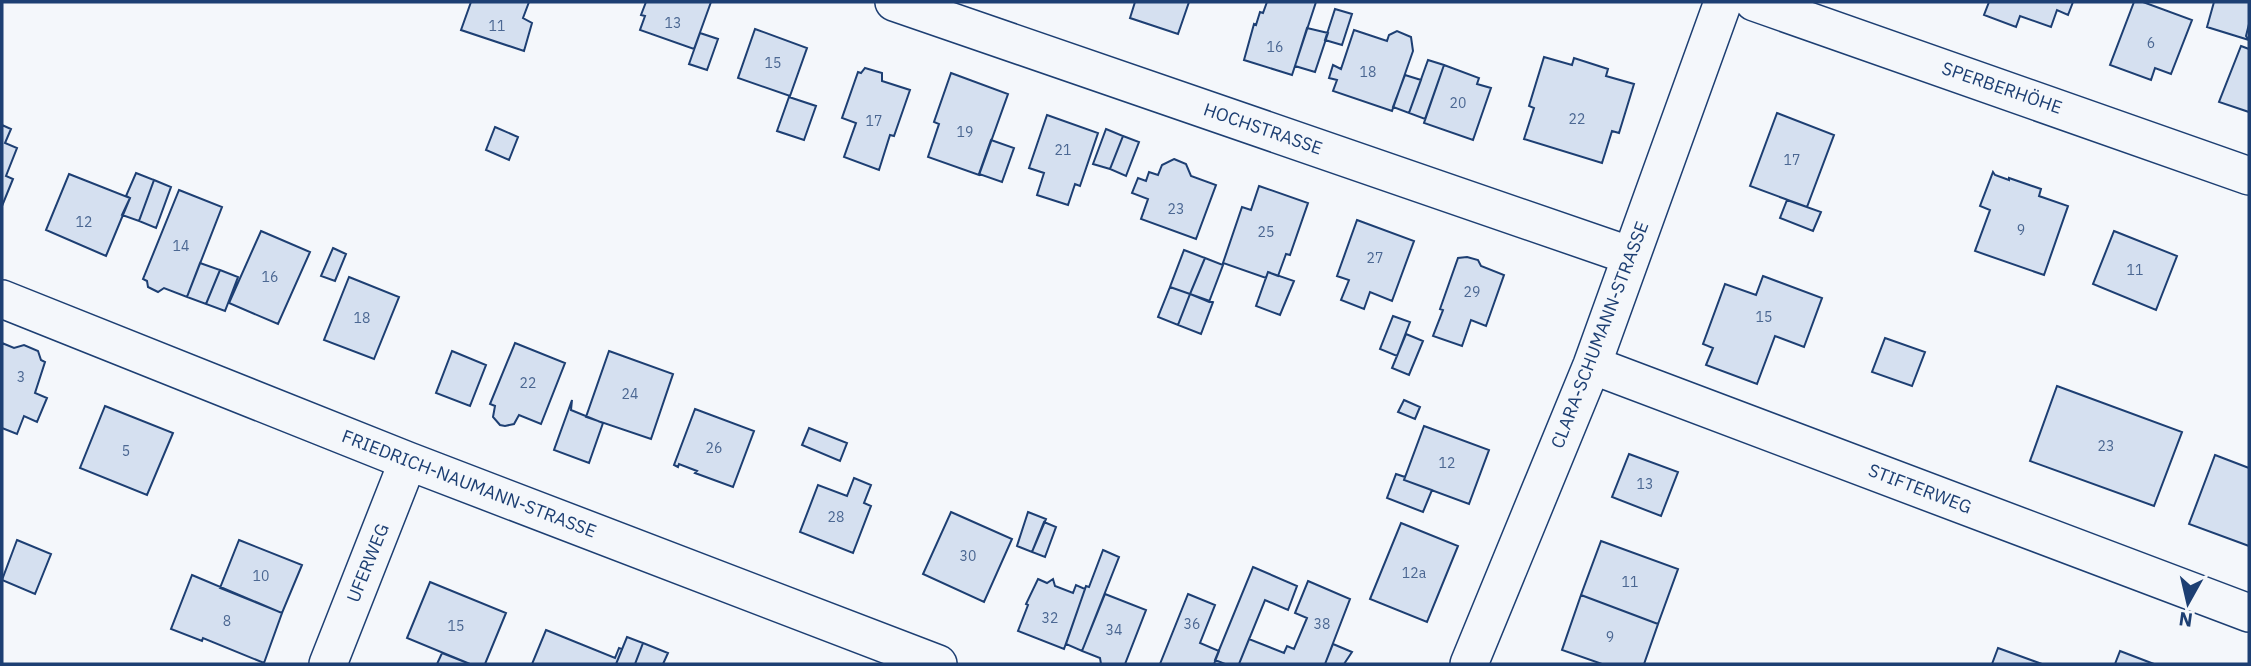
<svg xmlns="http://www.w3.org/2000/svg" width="2251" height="666" font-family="'IBM Plex Sans',sans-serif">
<rect width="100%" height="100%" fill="#f4f7fb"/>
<path fill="#d5e0f0" stroke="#1d3f73" stroke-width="2" d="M471 2H529L523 18 532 23 524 51 461 30Z
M646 2H711L694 49 640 30 645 16 641 15Z
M1135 2H1189L1178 34 1130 18Z
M1267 2H1316L1292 75 1244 60 1254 24 1256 25 1260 12 1263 13Z
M1987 2H2073L2068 15 2057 10 2051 27 2020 16 2016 27 1984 15 1989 2Z
M2134 2H2143L2192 20 2171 74 2155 68 2151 80 2110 65Z
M2214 2H2249V24L2246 36 2249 40 2207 27Z
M1335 9 1352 14 1342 45 1325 40Z
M1307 28 1328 33 1315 72 1295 66Z
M755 29 807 48 790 96 738 78Z
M1354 30 1387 41 1389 35 1397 31 1411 37 1413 51 1392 111 1333 91 1337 80 1329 78 1333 65 1341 69Z
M700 33 718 39 707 70 689 64Z
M2241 46 2249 49V112L2219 102Z
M1544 57 1572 65 1574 58 1608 69 1606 76 1634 84 1619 133 1612 131 1602 163 1524 139 1534 108 1529 106Z
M1428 60 1444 65 1425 119 1409 113Z
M1444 65 1479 78 1477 84 1491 88 1473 140 1424 123Z
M865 68 882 73V81L910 90 894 136 890 135 879 170 844 157 856 123 842 118 858 72 861 73Z
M951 73 1008 94 979 175 928 157 939 124 934 122Z
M1405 75 1421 80 1409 113 1393 107Z
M789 97 816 106 804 140 777 131Z
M1777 113 1834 135 1807 207 1750 186Z
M1047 115 1098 133 1080 186 1075 184 1068 205 1037 195 1044 173 1029 168Z
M2 125 11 129 5 143 17 148 6 176 13 179 2 206Z
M495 127 518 137 509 160 486 150Z
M1106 129 1123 136 1110 169 1093 164Z
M1123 136 1139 142 1126 176 1110 169Z
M991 140 1014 148 1002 182 979 174Z
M1174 159 1186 164 1191 176 1216 185 1196 239 1141 219 1148 199 1132 193 1138 178 1146 181 1149 172 1158 175 1162 165Z
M1993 172 1995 175 2009 180V178L2041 189 2039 196 2068 206 2044 275 1975 251 1990 210 1980 206Z
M136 173 154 180 139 221 122 215 130 198 126 196Z
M69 174 130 198 106 256 46 230Z
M154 180 171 187 156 228 139 221Z
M1259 186 1308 203 1290 255 1286 254 1278 276 1268 272 1266 278 1223 263 1242 207 1251 210Z
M179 190 222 207 187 297 164 288 158 292 148 287 147 281 143 279Z
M1787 200 1821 212 1813 231 1780 218Z
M1357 220 1414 241 1392 301 1370 292 1364 309 1341 300 1349 280 1337 276Z
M261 231 310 252 278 324 229 303Z
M2114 231 2177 256 2156 310 2093 284Z
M333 248 346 254 335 281 321 276Z
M1184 250 1205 258 1190 294 1170 287Z
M1467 257 1478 260 1481 266 1504 275 1486 326 1471 320 1462 346 1433 336 1443 310 1440 309 1458 258Z
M1205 258 1223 265 1209 302 1190 294Z
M200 263 220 270 206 304 187 297Z
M220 270 238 277 225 311 206 304Z
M1268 272 1294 281 1280 315 1256 306Z
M1763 276 1822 298 1804 347 1775 336 1757 384 1706 365 1713 348 1703 344 1725 284 1756 295Z
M349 277 399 297 374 359 324 340Z
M1170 287 1190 294 1178 325 1158 317Z
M1190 294 1213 302 1201 334 1178 325Z
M1393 316 1410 322 1397 356 1380 349Z
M1406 334 1423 341 1409 375 1392 368Z
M1885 338 1925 352 1912 386 1872 372Z
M2 343 14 348 24 345 38 351 41 360 45 362 35 393 47 398 37 422 24 416 17 434 2 428Z
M515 343 565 363 541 424 519 415 514 424 505 426 500 425 493 417 495 406 490 404Z
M452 351 486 365 470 406 436 393Z
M609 351 673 374 651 439 586 417Z
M2057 386 2182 432 2154 506 2030 461Z
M572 400 571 410 603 423 589 463 554 450Z
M1404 400 1420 407 1415 419 1398 412Z
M105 406 173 433 147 495 80 468Z
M695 409 754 431 733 487 695 473 697 471 679 464 678 467 674 465Z
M1424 426 1489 450 1469 504 1404 480Z
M809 428 847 443 840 461 802 445Z
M1629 454 1678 472 1661 516 1612 497Z
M2215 455 2249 468V546L2189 524Z
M1396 474 1405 477 1404 480 1432 490 1423 512 1387 498Z
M854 478 871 485 864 503 871 506 853 553 800 532 818 485 847 496Z
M951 512 1012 539 984 602 923 574Z
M1028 512 1046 519 1032 552 1017 546Z
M1044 522 1056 527 1045 557 1032 552Z
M1401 523 1458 546 1427 622 1370 599Z
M17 540 51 554 35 594 2 580Z
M239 540 302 565 282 613 220 588Z
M1601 541 1678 569 1658 624 1581 595Z
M1103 550 1119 557 1082 651 1066 644 1086 586 1089 587Z
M1253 567 1297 586 1288 610 1265 600 1239 664H1225L1215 660Z
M192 575 282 613 264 663 203 638 202 641 171 629Z
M1038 579 1047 583 1053 579 1055 586 1073 593 1076 585 1085 589 1064 649 1018 631 1028 605 1026 604Z
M1308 581 1350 599 1325 664H1239L1249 639 1284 653 1287 646 1294 649 1307 618 1295 613Z
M430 582 506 613 485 664H470L407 638Z
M1105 594 1146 610 1125 664H1101L1100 658 1082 651Z
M1188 594 1215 605 1200 643 1219 651 1214 664H1160Z
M1581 595 1658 624 1644 664H1602L1562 650Z
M546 630 615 658 619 648 622 649 616 664H532Z
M627 637 643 643 635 664H616Z
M643 643 668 653 663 664H635Z
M1333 644 1352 652 1344 664H1325Z
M1998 648 2042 664H1992Z
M2120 651 2154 664H2115Z
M442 653 470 664H437Z"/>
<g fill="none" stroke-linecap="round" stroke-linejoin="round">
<defs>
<path id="street" d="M894 2 1631 256
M1754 2 2249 176
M2 299 408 461 938 664
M1592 365 2249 613
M328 664 408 461
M1469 664 1592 365 1723 2"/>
</defs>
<use href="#street" stroke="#1d3f73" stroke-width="40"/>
<use href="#street" stroke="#f4f7fb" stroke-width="37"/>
</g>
<g text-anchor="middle" stroke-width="5" stroke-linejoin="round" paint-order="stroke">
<g font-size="14" fill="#4b6792">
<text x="673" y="28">13</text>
<text x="497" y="31">11</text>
<text x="2151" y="48">6</text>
<text x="1275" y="52">16</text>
<text x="773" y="68">15</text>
<text x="1368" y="77">18</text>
<text x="1458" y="108">20</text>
<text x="1577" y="124">22</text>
<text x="874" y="126">17</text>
<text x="965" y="137">19</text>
<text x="1063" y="155">21</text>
<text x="1792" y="165">17</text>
<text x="1176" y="214">23</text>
<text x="84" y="227">12</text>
<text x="2021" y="235">9</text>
<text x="1266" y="237">25</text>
<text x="181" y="251">14</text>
<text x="1375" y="263">27</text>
<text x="2135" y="275">11</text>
<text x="270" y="282">16</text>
<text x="1472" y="297">29</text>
<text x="1764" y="322">15</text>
<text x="362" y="323">18</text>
<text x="21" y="382">3</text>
<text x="528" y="388">22</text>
<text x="630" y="399">24</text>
<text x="2106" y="451">23</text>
<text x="714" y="453">26</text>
<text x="126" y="456">5</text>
<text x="1447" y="468">12</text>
<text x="1645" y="489">13</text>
<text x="836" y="522">28</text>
<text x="968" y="561">30</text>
<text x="1414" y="578">12a</text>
<text x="261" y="581">10</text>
<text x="1630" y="587">11</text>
<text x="1050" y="623">32</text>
<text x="227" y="626">8</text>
<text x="1192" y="629">36</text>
<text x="1322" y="629">38</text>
<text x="456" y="631">15</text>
<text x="1114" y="635">34</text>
<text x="1610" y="642">9</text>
</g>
<g font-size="18" fill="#1d3f73" stroke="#f4f7fb">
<text transform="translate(2002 88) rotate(19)" y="6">SPERBERHÖHE</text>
<text transform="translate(1263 129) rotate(19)" y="6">HOCHSTRASSE</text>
<text transform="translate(1600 335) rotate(-69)" y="6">CLARA-SCHUMANN-STRASSE</text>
<text transform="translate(469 484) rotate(21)" y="6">FRIEDRICH-NAUMANN-STRASSE</text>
<text transform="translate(1920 489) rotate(21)" y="6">STIFTERWEG</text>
<text transform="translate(368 563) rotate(-68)" y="6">UFERWEG</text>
</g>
</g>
<rect width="2251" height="666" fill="none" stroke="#1d3f73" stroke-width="7"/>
<g transform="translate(2188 603) rotate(188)" stroke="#f4f7fb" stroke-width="5" paint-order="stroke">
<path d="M0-5L12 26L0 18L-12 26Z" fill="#1d3f73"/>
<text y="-10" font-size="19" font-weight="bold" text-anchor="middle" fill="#1d3f73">N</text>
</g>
</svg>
